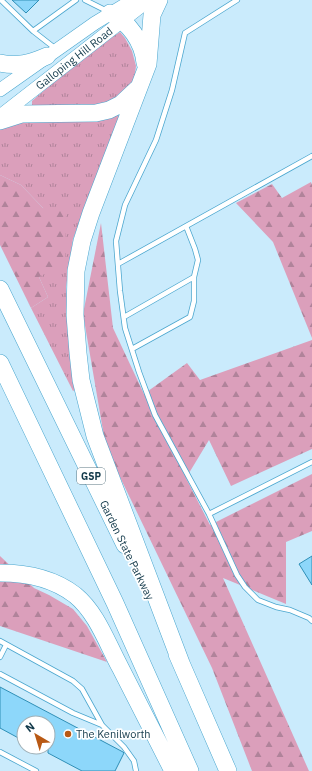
<svg xmlns="http://www.w3.org/2000/svg" width="312" height="771" font-family="'IBM Plex Sans',sans-serif">
<defs>
<pattern id="grass-tufts" width="24" height="20" patternUnits="userSpaceOnUse"><rect width="24" height="20" fill="#db9fbb"/><path d="M3 7l-1-3M5 7V3M7 7l1-3M15 17l-1-3M17 17v-4M19 17l1-3" fill="none" stroke="#b0839a"/></pattern>
<pattern id="forest-firs" width="22" height="20" patternUnits="userSpaceOnUse"><rect width="22" height="20" fill="#db9fbb"/><path d="M5 1l3.5 6h-7zM16 11l3.5 6h-7z" fill="#b0839a"/></pattern>
</defs>
<rect width="100%" height="100%" fill="#caebfc"/>
<path fill="url(#grass-tufts)" d="M120 32 125 38 132 51 136 66 134 81 109 106H32V101C60 76 89 52 120 32Z
M117 114 120 117 73 239 66 287 69 341 77 389 73 391 31 308 48 297 39 277 45 210 21 185 0 175V127L17 120Z"/>
<path fill="url(#forest-firs)" d="M0 175 21 185 43 208 66 210 65 262 39 277 48 297 31 308 0 245Z
M311 182 312 185V338L273 242 236 203 272 184 282 198Z
M101 223 113 328 144 394 187 363 200 380 312 340V449L231 486 209 440 186 478 210 525 312 474V531L286 542V604L223 578 309 771H252L212 668 106 448 83 314Z
M0 556 34 588 49 595 73 609 87 626 107 662 0 626Z"/>
<path fill="#8dd7fa" stroke="#2f8fb6" d="M12 0H39L26 13Z
M312 556V585L299 564Z
M0 687 123 752 124 753 115 771H82L48 753V723H24V741L0 728Z"/>
<g fill="none" stroke-linecap="round" stroke-linejoin="round">
<defs>
<path id="lane" d="M1 0 33 31 76 0
M85 0 107 11
M237 0 185 33 172 90 156 140 125 205 116 241 120 291 125 328 139 372 155 415 209 514 237 575 245 587 258 600 276 607 290 610 309 618 312 621
M33 31 56 49
M118 264 312 156
M124 317 194 277 198 260 195 249 186 226
M132 349 190 317 194 301V277
M209 514 312 462
M0 641 73 681 82 689 102 725 124 747 134 761 136 771
M0 657 6 645
M0 674 73 713 102 725
M0 752 36 771"/>
<g id="secondary">
<path d="M0 90 95 23 133 0"/>
<path id="s1" d="M0 116 149 0"/>
</g>
<path id="highway" d="M159 0 152 15 148 64 91 213 82 241 76 271 75 315 78 353 81 380 95 436 181 663
M110 13C129 22 143 42 145 63
M0 63C17 67 31 63 47 56
M0 121 22 114 96 113 109 110 121 104 137 89
M0 289 125 545
M0 363 115 603 190 771
M0 573C27 573 53 578 75 595 97 613 107 643 120 667 138 702 155 736 173 771
M177 654 228 771"/>
</defs>
<use href="#lane" stroke="#4aa6ce" stroke-width="6"/>
<use href="#secondary" stroke="#4aa6ce" stroke-width="14"/>
<use href="#highway" stroke="#4aa6ce" stroke-width="18"/>
<use href="#lane" stroke="#fff" stroke-width="4.5"/>
<use href="#secondary" stroke="#fff" stroke-width="13"/>
<use href="#highway" stroke="#fff" stroke-width="17"/>
</g>
<circle fill="#b95914" stroke="#fff" stroke-width="1.5" cx="68" cy="734" r="4"/>
<g text-anchor="middle" stroke-width="3.5" stroke-linejoin="round" paint-order="stroke">
<rect fill="#fff" stroke="#597480" stroke-width="1" x="77" y="468" width="28" height="16" rx="3"/>
<g font-size="10" font-weight="bold" fill="#12394a">
<text x="91" y="480">GSP</text>
</g>
<g font-size="11" fill="#12394a" stroke="#fff">
<text dy="4" stroke="none"><textPath href="#s1" startOffset="94">Galloping Hill Road</textPath></text>
<text transform="translate(127 550) rotate(64)" y="4">Garden State Parkway</text>
</g>
<g font-size="11" fill="#12394a" stroke="#fff" text-anchor="start">
<text x="76" y="738">The Kenilworth</text>
</g>
</g>
<g transform="translate(36 735) rotate(322)"><circle r="19" fill="#ffffff" stroke="#a0b0b7"/>
<path d="M0-3L7 15L0 10L-7 15Z" fill="#b95914"/>
<text y="-6" font-size="11" font-weight="bold" text-anchor="middle" fill="#12394a">N</text>
</g>
</svg>
